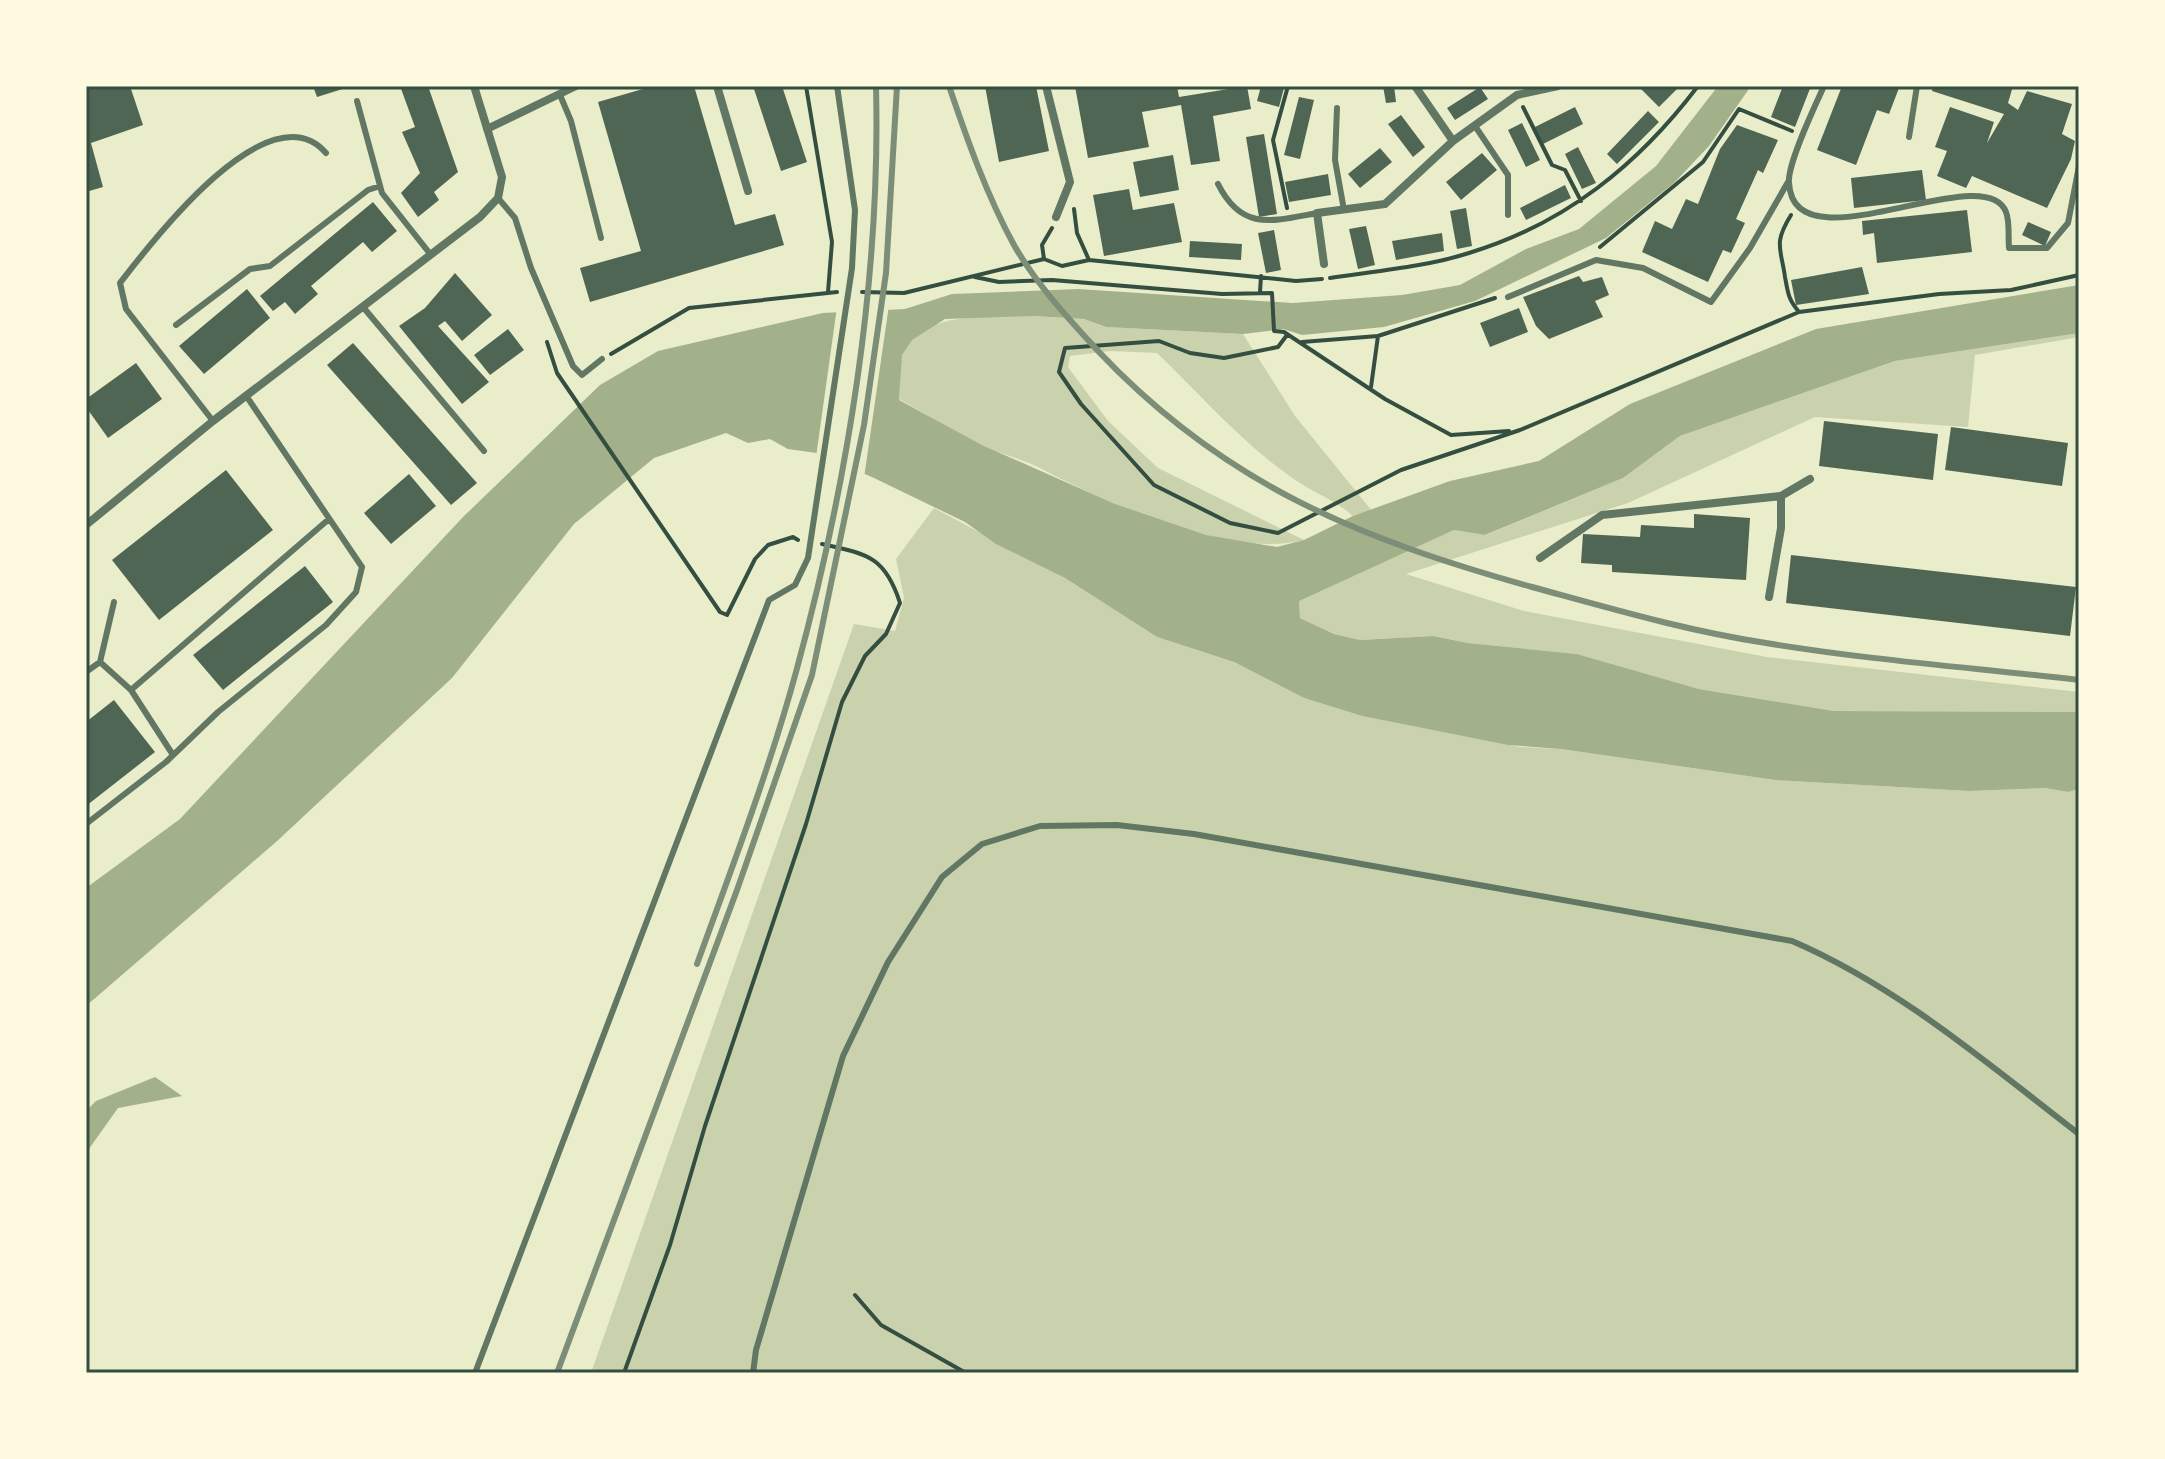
<svg xmlns="http://www.w3.org/2000/svg" width="2165" height="1459" font-family="Quicksand,sans-serif">
<rect width="100%" height="100%" fill="#e9edc9"/>
<path fill="#cad2ad" d="M1033 316 1084 319 1106 327 1243 334 1295 416 1372 511 1353 516C1336 501 1319 495 1300 483 1247 449 1202 396 1157 353L1110 351 1070 356 1068 367 1108 421 1158 468 1304 540C1226 559 1111 505 1042 469 1023 459 1000 454 980 444 953 430 926 414 899 399 900 386 899 368 902 355 916 310 997 317 1033 316Z
M2079 333V337L1975 355 1968 427 1815 417 1628 503 1406 574 1524 611 1767 657 2079 692V712L1834 711 1699 689 1577 654 1468 643 1433 636 1360 640 1334 634 1300 618 1299 600 1454 530 1486 535 1623 478 1680 436 1895 361Z
M934 508 1065 578 1157 637 1234 662 1304 698 1362 716 1520 747 1561 749 1775 780 1969 791 2045 788 2068 792 2079 789V1373H591L854 624 895 631 904 598 896 559Z"/>
<path fill="#a3b18a" d="M1718 86H1751L1709 146 1675 182 1606 238 1475 301 1384 327 1302 335 1283 329 1243 334 1106 327 1084 319 1033 316 945 319 912 340 902 355 899 400 982 445 1115 504 1206 535 1277 547 1304 540 1353 516 1450 481 1539 461 1630 404 1816 329 2079 285V333L1895 361 1680 436 1623 478 1485 535 1454 530 1299 601 1300 618 1334 634 1360 640 1433 636 1468 643 1577 654 1699 689 1834 711 2079 712V789L2068 792 2045 788 1969 791 1775 780 1561 749 1508 745 1362 716 1304 698 1234 662 1157 637 1065 578 996 544 965 522 874 478 817 453 788 449 770 439 748 443 726 433 654 458 574 524 452 678 276 842 86 1006V888L180 819 463 517 600 385 658 351 823 313 905 309 952 294 1078 289 1293 303 1402 295 1460 285 1526 249 1579 229 1656 166Z
M155 1077 182 1096 118 1108 86 1153V1111L96 1101Z"/>
<path fill="#e9edc9" d="M889 305 864 478 816 457 837 307Z"/>
<path fill="#4f6655" d="M86 86H130L143 125 91 143 103 187 86 192Z
M313 86H349V87L317 97Z
M400 86H428L458 172 434 192 439 200 418 217 401 193 420 173 402 132 415 127Z
M653 86H694L735 225 775 214 784 245 590 302 580 268 641 251 598 102Z
M765 86H782L807 162 781 171 754 89Z
M985 86H1036L1049 151 999 162Z
M1075 86H1177L1179 97 1247 86 1251 109 1213 116 1220 161 1191 165 1181 105 1142 112 1149 147 1088 158Z
M1261 86 1284 88 1279 107 1257 101Z
M1383 86H1394L1396 102 1386 103Z
M1638 86H1680L1659 107Z
M1783 86H1811L1795 127 1771 117Z
M1842 86 1899 88 1889 114 1877 110 1856 165 1817 150Z
M1933 86H2013L2008 103 2018 110 2027 91 2072 104 2062 134 2075 141 2071 159 2047 208 1972 176 1966 188 1937 176 1947 151 1935 147 1950 107 1994 122 1987 143 2004 114 1932 91Z
M1480 87 1488 99 1455 120 1447 108Z
M1299 97 1314 100 1300 159 1284 155Z
M1575 107 1583 124 1543 144 1535 127Z
M1648 111 1659 122 1617 164 1607 154Z
M1401 115 1425 147 1413 157 1388 124Z
M1522 123 1540 160 1526 167 1508 130Z
M1737 125 1778 140 1763 173 1758 170 1736 219 1745 223 1731 253 1723 250 1708 282 1642 252 1655 221 1672 229 1686 199 1698 204 1720 149Z
M1264 134 1277 214 1259 217 1246 137Z
M1578 147 1596 183 1582 189 1565 154Z
M1380 148 1392 162 1360 188 1348 174Z
M1482 153 1497 170 1461 200 1446 182Z
M1173 155 1179 190 1140 197 1133 162Z
M1922 170 1926 200 1854 208 1851 178Z
M1328 174 1331 195 1289 202 1285 182Z
M1565 185 1571 198 1526 220 1520 208Z
M1129 189 1133 210 1174 203 1182 242 1104 256 1093 195Z
M373 202 397 231 372 252 363 242 311 286 318 294 295 314 285 302 273 311 260 296Z
M1466 208 1472 246 1457 249 1450 211Z
M1967 210 1972 252 1877 263 1874 233 1863 235 1862 221Z
M2028 222 2051 232 2045 246 2022 235Z
M1366 226 1375 265 1358 269 1349 229Z
M1274 230 1281 270 1266 273 1258 233Z
M1442 233 1444 251 1396 260 1392 241Z
M1190 241 1242 244 1241 260 1189 257Z
M1862 267 1869 294 1796 305 1791 280Z
M455 273 492 315 462 341 445 321 438 326 489 382 462 404 399 326 425 308Z
M1579 276 1583 282 1602 277 1609 295 1595 301 1603 317 1549 339 1536 326 1523 297Z
M247 289 270 318 204 374 179 346Z
M1519 308 1528 332 1490 347 1480 323Z
M508 329 524 350 490 375 474 355Z
M353 343 477 483 451 505 327 365Z
M136 363 162 399 108 438 86 407V399Z
M1824 421 1938 434 1933 480 1819 466Z
M1951 427 2068 443 2062 486 1945 470Z
M226 470 273 530 159 620 112 560Z
M409 474 436 506 391 544 364 513Z
M1694 514 1750 518 1746 580 1612 572V565L1581 563 1583 534 1640 537 1641 525 1694 528Z
M1791 555 2076 587 2070 636 1786 603Z
M305 566 333 602 223 690 193 655Z
M114 700 155 752 86 806V722Z"/>
<g fill="none" stroke-linecap="round" stroke-linejoin="round">
<path stroke="#344e41" stroke-width="4" d="M806 86 832 242 828 292
M1523 107 1552 165 1565 170 1581 201
M1287 208 1273 140 1288 86
M1074 209 1077 233 1089 260
M1791 215C1773 244 1781 248 1785 277 1788 293 1788 299 1799 312
M1600 247 1703 162 1739 109 1792 131
M1044 259 1042 245 1052 228
M975 277 999 282 1052 280 1222 294 1272 293 1274 331 1284 332 1385 399 1451 435 1509 431
M1330 278C1376 271 1425 267 1469 253 1565 224 1638 165 1698 86
M862 292 904 293 1044 259 1062 266 1089 260 1296 281 1322 279
M1260 292 1261 276
M1287 335 1278 347 1224 358 1190 353 1159 341 1065 348 1059 372 1081 404 1154 485 1230 523 1278 533 1401 470 1520 430 1799 312 1939 294 2011 290 2079 275
M547 342 557 373 720 612 727 615 755 559 768 545 793 537 798 540
M1302 342 1378 336 1495 298
M611 354 689 308 837 292
M1371 387 1378 336
M855 1295 881 1325 966 1373
M624 1373 670 1245 705 1126 806 824 842 702 865 656 886 634 900 603C885 556 867 554 822 544"/>
<path stroke="#617663" stroke-width="6" d="M1824 86C1815 106 1787 164 1789 183 1794 271 1985 156 2006 212 2010 222 2008 237 2009 248H2047L2068 223 2079 166
M560 95 571 121 601 238
M357 101 382 193 431 255
M1337 108 1335 160 1344 210
M1475 126 1508 175V215
M1909 137 1917 86
M1218 184C1242 232 1273 221 1317 213
M498 198 515 218 531 268 573 366 582 375 602 359
M1508 297 1596 260 1643 268 1711 302 1750 248 1788 182
M363 307 484 451
M176 325 250 269 270 266 368 190 380 186
M213 421 126 309 120 283C150 244 269 87 326 153
M100 662 131 690 329 519
M86 672 100 662 114 602
M131 690 173 755
M86 824 166 762 218 712 326 625 356 592 362 567 247 397
M475 1373 769 600 795 585 808 558 852 268 855 210 837 86
M753 1373 756 1350 843 1056 888 962 942 877 982 844 1040 826 1117 825 1194 834 1792 941C1899 987 1988 1064 2079 1134"/>
<path stroke="#617663" stroke-width="8" d="M717 86 748 191
M1046 86 1070 182 1056 217
M1415 86 1453 141
M487 129 576 86
M1324 264 1317 213 1385 204 1453 141 1517 95 1558 86
M86 525 213 421 480 217 498 198 502 177 474 86
M1540 558 1602 515 1781 496 1810 479
M1769 597 1781 528V496"/>
<path stroke="#7c8e77" stroke-width="6" d="M949 86C967 139 987 196 1014 245 1036 284 1069 319 1099 352 1225 485 1360 539 1532 587 1609 608 1687 631 1766 643 1869 660 1975 668 2079 680
M697 964C732 867 769 771 796 672 847 486 881 279 876 86
M557 1373 737 890 812 675 864 425 886 273 897 86"/>
</g>
<rect width="2165" height="1459" fill="none" stroke="#fefae0" stroke-width="176"/>
<rect x="88" y="88" width="1989" height="1283" fill="none" stroke="#344e41" stroke-width="3"/>
</svg>
